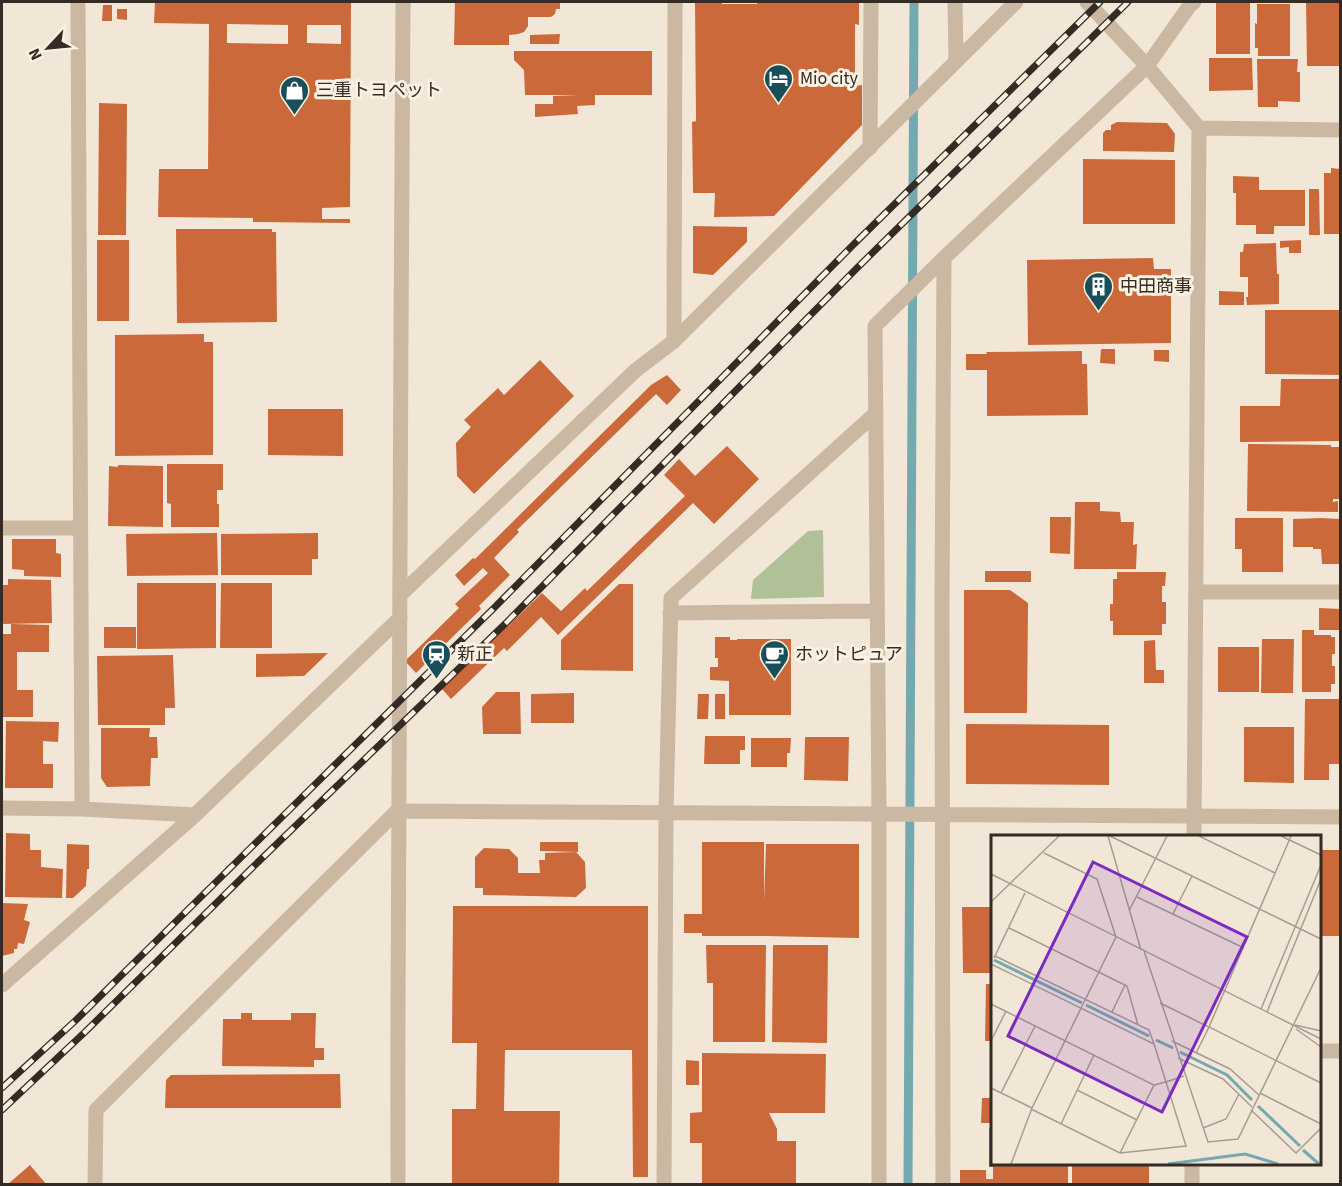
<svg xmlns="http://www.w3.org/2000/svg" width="1342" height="1186" font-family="'Source Sans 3','Noto Sans JP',sans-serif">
<rect width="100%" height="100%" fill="#f2e7d7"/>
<path fill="#b0c197" d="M823 530 824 597 751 599 753 580 808 531Z"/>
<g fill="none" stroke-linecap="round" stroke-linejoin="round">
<path stroke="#75a9b0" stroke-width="9" d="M908 1184 914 2"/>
</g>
<path fill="#cc693b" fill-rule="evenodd" d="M155 2H351L350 207 322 208V219H350V223L253 222V218L158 217 159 169H208L209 24 154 23ZM227 24 288 25V44L227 43ZM307 25H341V44L307 43Z
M455 2H560V9H556L555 14 551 17H528V26L524 32 518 34 509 35V45H454Z
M695 2H722V4H757V2H857V3H859V25L855 24V86L862 85V125L774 216 714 217 715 193H693L692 122 696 121Z
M1216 2H1250V54H1216Z
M1306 2H1340V66H1307Z
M1257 4H1290V56H1258V48H1255V23L1257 24Z
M103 5H112V21H102Z
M117 9H127V20L117 19Z
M560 34 559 44H530V35Z
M514 51H652V95H595V105L577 106 578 114 535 117V104H553V96L579 95H525L524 70 514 60Z
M1209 58H1252L1253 90 1209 91Z
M1257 59H1298L1297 72H1300V102L1278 101V107H1258Z
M99 103 127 104 126 235H98Z
M1117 122 1167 123 1175 134 1174 152 1103 151V133L1106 130H1111V125Z
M1083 159 1175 160V224H1083Z
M1331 168 1340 169V234H1324V173H1331Z
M1233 176 1259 177V190H1305V226H1274V234H1256V225H1236V193H1233Z
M1309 189H1319L1320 235H1309Z
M693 226 747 227V242L713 275 693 273Z
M176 229H272V232H276L277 322 177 323Z
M97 240H129V321H97Z
M1301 240V253H1289V247L1280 248V241Z
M1276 243 1277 274H1279V304L1247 305 1246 297H1248V277H1240V252H1243L1244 244Z
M1153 258 1154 269H1171V343L1028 345 1027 260Z
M1219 291 1244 292V305H1219Z
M1265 310H1340V375L1265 374Z
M204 334V342H213V455L115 456V335Z
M1101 349H1115V364L1100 363Z
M1154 350H1169V362L1154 361Z
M1082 351V364H1087L1088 415 987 416V370H966V354H987L986 352Z
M540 360 574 396 474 494 457 476 456 443 471 427 464 420 498 388 504 395Z
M667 375 681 390 667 405 656 394 517 530 519 532 494 558 510 575 479 606 481 609 416 673 405 661 459 608 455 604 488 573 483 568 464 586 455 575 473 558 475 559 651 385Z
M1281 379H1340V441L1240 442V406H1280Z
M268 409H343V456L268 455Z
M1248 444 1331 445V447H1340V499H1333V502L1338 501V512L1247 511Z
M727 446 759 479 714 524 693 503 558 635 541 617 507 651 504 648 451 699 442 689 506 625 508 626 542 593 561 611 585 588 587 591 685 496 664 475 679 459 695 476Z
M167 464H223V490H217V504H219V527H171V504L167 503Z
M118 465 163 466V527L108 526 109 466 118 467Z
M1075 502H1100V511L1120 512 1121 522H1134L1133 545 1137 544 1136 569H1074Z
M1050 517H1071L1070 554 1050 553Z
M1235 518H1283V572H1242V549H1235Z
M1321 518 1340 519V564H1322L1321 549H1313V547H1293V519Z
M217 533 218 575 127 576 126 534Z
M318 533V559H312V575H221V534Z
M12 539H56V553L61 554V577L24 576V570L12 569Z
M985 571H1031V582H985Z
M1117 572H1166L1165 586H1162V602H1166V624H1162V635H1113V621H1110V604H1113V579H1117Z
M8 579 51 580 52 623 2 624V585H8Z
M137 583H216V648L137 649Z
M221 583H272V648H220Z
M619 584H633V671L561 670V640Z
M964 590H1010L1028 603 1027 713H964Z
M1319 608 1340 609V630H1319Z
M11 624 49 625V652H17V690H33V717H2V634H11Z
M104 627H136V648H104Z
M1302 630H1314V635H1331V637H1335V654H1332V666H1335V684H1331V692H1302Z
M715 637H730V640H737V639H791V715H729V681L710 680V667H718V658H715Z
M1262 639H1294L1293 693H1261Z
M1155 640 1156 670H1164V683H1144V641Z
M1218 647H1259V692H1218Z
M328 653 304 676 256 677V654Z
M173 655 175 708H165V725H98L97 656Z
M496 692H520L521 734H483L482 707Z
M574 693V723H531V694Z
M698 694H709L708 719H697Z
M715 694H725V719H715Z
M1305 699H1340V764H1329V780H1304Z
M6 721 59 722 58 742 43 741V764H53V788H5Z
M966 724 1109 725V785L966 784Z
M1244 727H1294V783L1244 782Z
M101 728H150L149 737H157L158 758H151L150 786 107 787 101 778Z
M705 736H745V750H740V764H704Z
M805 737H849L848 781 804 780Z
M751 738H791L790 753H787V767H751Z
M6 833 30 834V850H41V867L63 869 62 898 5 897Z
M540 842H578V852L540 851Z
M702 842H764V901L766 844H859V938L765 936H702V933H684V914H702Z
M67 844 89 845V869H87L86 886 73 898H66Z
M484 848 509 849 518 858V873H540L539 860H545V853L576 852 585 862 586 888 576 897 483 895V888H475V857Z
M1320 850H1340V936H1320Z
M2 903 28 904 24 920 30 922 24 944 18 943 17 949H14V953L2 956Z
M453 906H648V1177H633L632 1050H505L504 1111H560L559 1184H452V1109H476L477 1043H452Z
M962 907H992V973H963Z
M706 945H766L765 1042H713V983H707Z
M773 945H828L827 1043 772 1042Z
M986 984H992V1041H985Z
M241 1013H252V1020H291V1013H316L315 1048H324V1060H314V1067L222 1066 223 1019H241Z
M702 1053 826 1054 825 1113H769L777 1129V1141H796V1184H702V1143H690V1113L702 1112Z
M686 1060 699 1061V1085H686Z
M340 1074 341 1108H165L166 1080 171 1075Z
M990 1080H992V1123H981L982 1098H990Z
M989 1128H992L993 1164H1068V1184H960V1170H986V1179H993V1167H989Z
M1072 1164H1149V1184H1072Z
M30 1165 46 1184H8Z"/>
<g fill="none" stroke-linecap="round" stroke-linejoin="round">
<path stroke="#cab8a3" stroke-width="15" d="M78 2 82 809
M955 2 956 60
M1087 2 1147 66 1190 5 1194 2
M870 148 871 2
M674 341 675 2
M2 528H80
M1196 592H1340
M400 595 636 370 674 341 1016 2
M670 613 877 611
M2 808 82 809 195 815
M1194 836 1199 128 1340 130
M2 985 195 815 400 618
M1320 1051H1340
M95 1184 96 1110 397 811 1340 817
M664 1184 666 814 671 598 876 413
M879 1184V815L875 326 944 258
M943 1184 942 606 944 258 1147 66 1199 128
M1192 1184V1164"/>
<path stroke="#cab8a3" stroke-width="15" d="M398 1184C397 790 401 396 403 2"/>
<defs>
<path id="rail" d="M2 1088 75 1021 495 607 853 245 1100 2
M2 1110 85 1032 255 865 507 622 856 269 1128 2"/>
</defs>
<use href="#rail" stroke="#352b25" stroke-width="7"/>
<use href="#rail" stroke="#faf1e3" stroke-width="4.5" stroke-dasharray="14" stroke-linecap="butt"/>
</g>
<defs>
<symbol id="hotel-pin" viewBox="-11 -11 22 30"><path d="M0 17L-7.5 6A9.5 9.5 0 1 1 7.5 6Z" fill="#194f58" stroke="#faf1e3"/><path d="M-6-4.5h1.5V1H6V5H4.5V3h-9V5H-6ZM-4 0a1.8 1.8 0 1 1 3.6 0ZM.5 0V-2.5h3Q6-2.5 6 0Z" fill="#fff"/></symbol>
<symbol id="shop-pin" viewBox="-11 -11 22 30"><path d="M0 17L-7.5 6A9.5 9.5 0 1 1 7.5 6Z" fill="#194f58" stroke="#faf1e3"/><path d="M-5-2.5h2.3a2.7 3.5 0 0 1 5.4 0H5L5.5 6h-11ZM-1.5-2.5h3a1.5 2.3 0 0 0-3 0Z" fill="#fff"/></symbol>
<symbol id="building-pin" viewBox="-11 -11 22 30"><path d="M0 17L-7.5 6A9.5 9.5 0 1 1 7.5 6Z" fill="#194f58" stroke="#faf1e3"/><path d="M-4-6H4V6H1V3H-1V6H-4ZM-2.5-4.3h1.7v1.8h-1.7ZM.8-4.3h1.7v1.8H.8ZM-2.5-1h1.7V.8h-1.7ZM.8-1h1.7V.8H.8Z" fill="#fff"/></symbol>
<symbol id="station-pin" viewBox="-11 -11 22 30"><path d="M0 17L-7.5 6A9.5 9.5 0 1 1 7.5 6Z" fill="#194f58" stroke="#faf1e3"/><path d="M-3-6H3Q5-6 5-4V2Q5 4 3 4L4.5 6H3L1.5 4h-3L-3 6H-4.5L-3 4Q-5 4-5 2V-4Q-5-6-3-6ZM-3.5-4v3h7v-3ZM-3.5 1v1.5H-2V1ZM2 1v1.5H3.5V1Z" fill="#fff"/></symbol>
<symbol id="cafe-pin" viewBox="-11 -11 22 30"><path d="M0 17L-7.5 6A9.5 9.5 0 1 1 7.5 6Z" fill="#194f58" stroke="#faf1e3"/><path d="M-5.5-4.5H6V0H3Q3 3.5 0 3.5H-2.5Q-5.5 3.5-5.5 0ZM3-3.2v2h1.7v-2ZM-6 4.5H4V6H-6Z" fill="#fff"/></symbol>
</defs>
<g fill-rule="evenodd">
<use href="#hotel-pin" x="762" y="62" width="33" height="45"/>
<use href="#shop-pin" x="278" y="74" width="33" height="45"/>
<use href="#building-pin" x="1082" y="270" width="33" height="45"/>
<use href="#station-pin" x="420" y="638" width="33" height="45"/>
<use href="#cafe-pin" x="758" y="638" width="33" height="45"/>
</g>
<g text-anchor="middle" stroke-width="6" stroke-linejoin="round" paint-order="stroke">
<g font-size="18" fill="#352b25" stroke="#faf1e3" text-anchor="start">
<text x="800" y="84">Mio city</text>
<text x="316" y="96">三重トヨペット</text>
<text x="1120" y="292">中田商事</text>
<text x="457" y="660">新正</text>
<text x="795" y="660">ホットピュア</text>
</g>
</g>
<g transform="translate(991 835)">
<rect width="330" height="330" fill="#f2e7d7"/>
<path fill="none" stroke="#75a9b0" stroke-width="3" d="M3 125 91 168M95 170 158 201M165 205 182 213M189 217 236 240 261 265M267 271 309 311M312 315 328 329M177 329 254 319 287 329"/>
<path fill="none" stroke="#a69c90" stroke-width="1.5" d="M117 1 150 115M119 1 330 104M208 1 284 38M290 1 330 20M300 1 218 192 330 248M0 39 330 204M146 62 253 113M0 67 68 1M138 76 176 1M182 79 201 41M18 93 136 151 147 190M153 116 217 307 247 304 330 133M4 121 158 195 163 209M3 123 34 58M0 129 163 209 175 247 163 250M169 168 218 192 205 218M0 169 163 250 129 318 40 274M270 174 330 30M121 177 134 150M276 177 330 44M304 190 330 196M305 194 330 212M0 206 15 176M181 206 239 234 268 260M187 223 232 244 261 272M0 253 41 273M86 255 146 285M10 258 44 191M269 258 330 289M260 275 305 318 330 293M70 289 103 220M212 293 235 284 248 259M129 318 195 311 175 247 193 241M20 329 41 273 125 102 106 44 53 18"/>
<path fill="#7b2cbf" fill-opacity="0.15" stroke="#7b2cbf" stroke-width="3" d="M102 27 256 102 171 277 17 201Z"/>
<rect width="330" height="330" fill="none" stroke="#352b25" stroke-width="3"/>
</g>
<rect width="1342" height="1186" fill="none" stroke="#352b25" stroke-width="6"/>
<g transform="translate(48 48) rotate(244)" stroke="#faf1e3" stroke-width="4.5" paint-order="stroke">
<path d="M0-4.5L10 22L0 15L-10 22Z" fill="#352b25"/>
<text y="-9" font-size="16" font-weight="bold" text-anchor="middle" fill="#352b25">N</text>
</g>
</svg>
